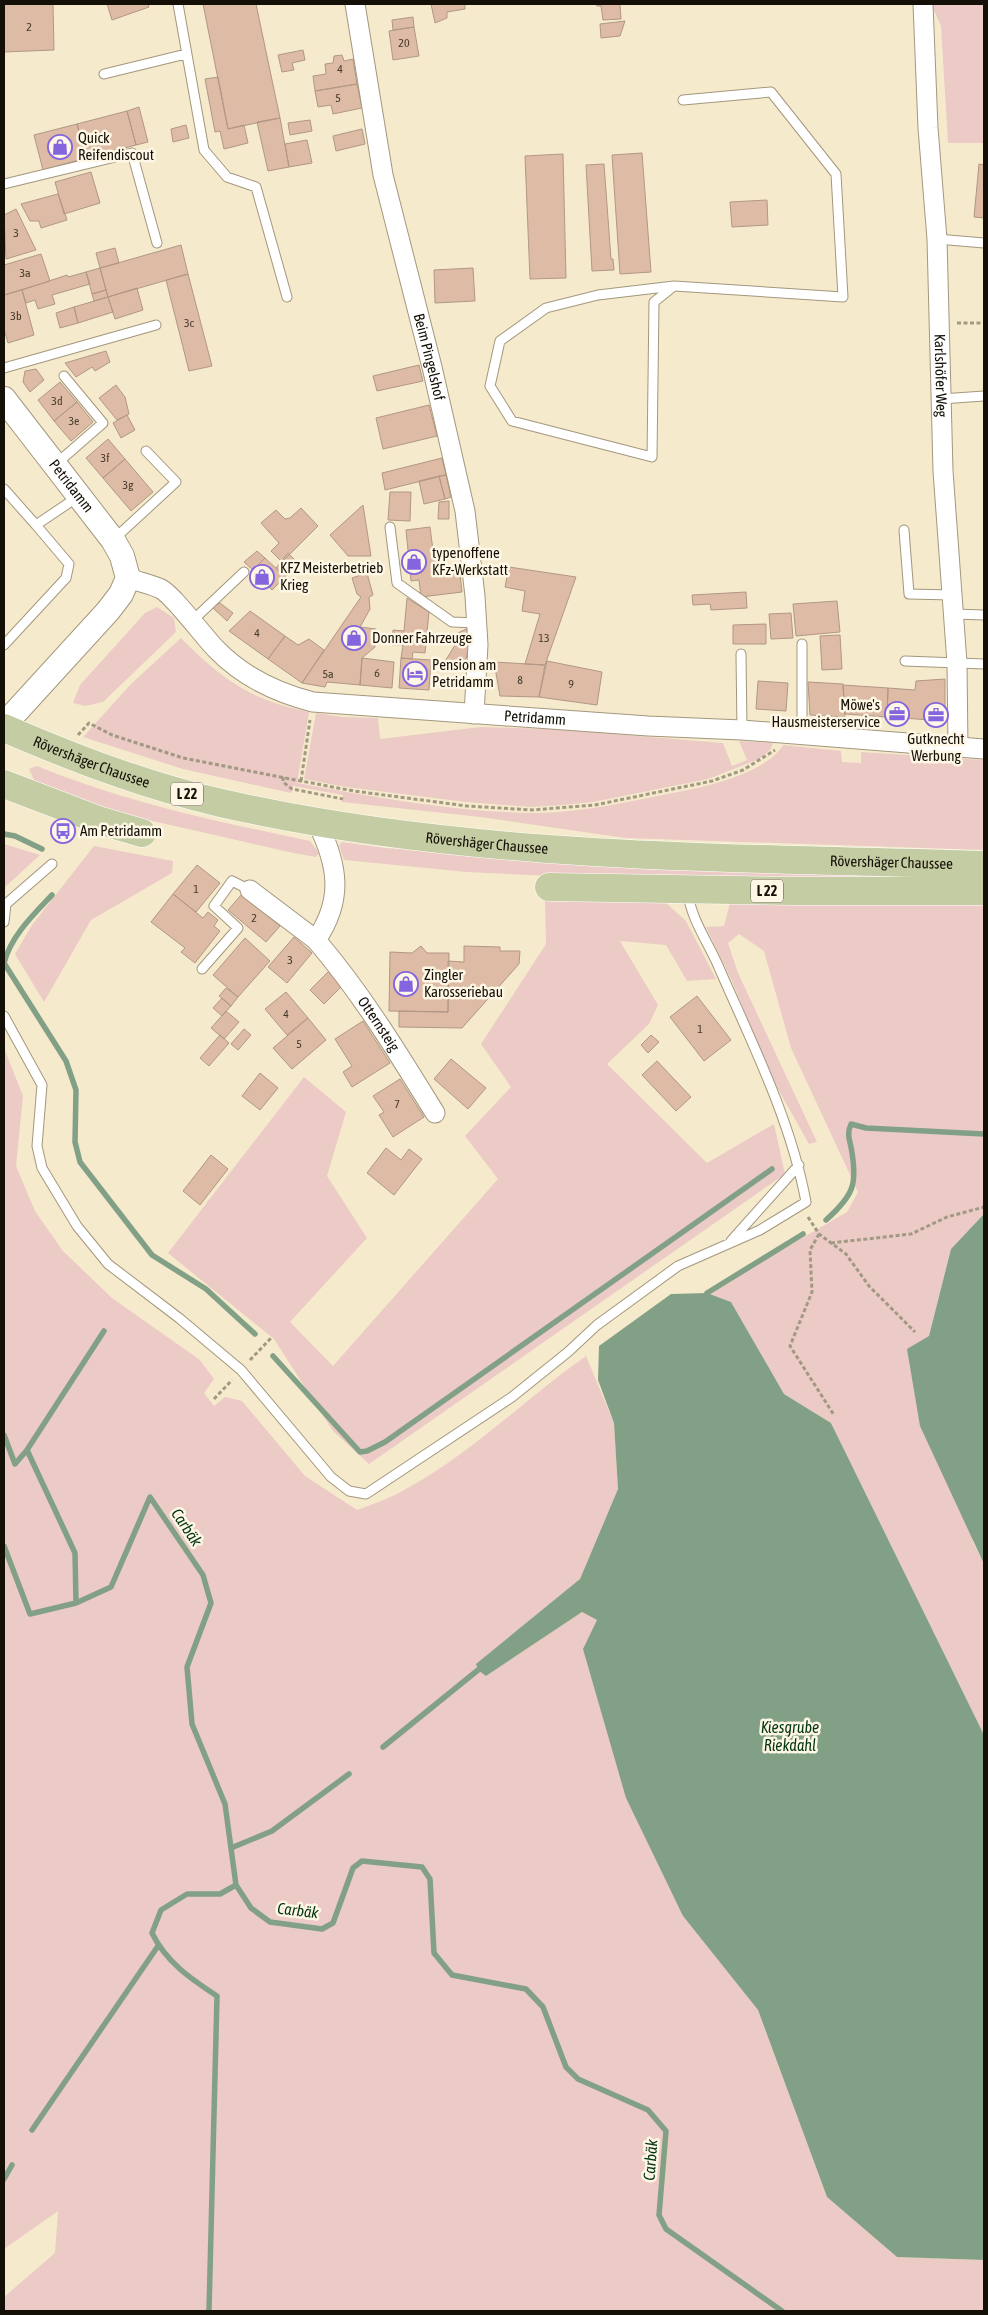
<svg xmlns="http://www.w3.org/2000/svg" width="988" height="2315" font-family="'Asap Condensed',sans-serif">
<rect width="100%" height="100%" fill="#f6eacd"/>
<path fill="#eccac6" d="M931 4H984V143H948L941 26Z
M157 607 174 618 176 632 103 702 85 706 73 703 80 685 145 613Z
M181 638C221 679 252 701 309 712L297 783C375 797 455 812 533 813 584 813 634 800 683 791 712 785 767 772 783 745L841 751 842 762 861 763V752L984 760V850L625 838 480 817 342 802 343 795 293 786 291 793 183 769 83 737 131 684Z
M316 713 343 717 378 718 380 739 480 727 552 729 723 743 732 766 747 760 739 741 773 743 770 750 759 759 708 779 593 802 562 805 531 807 466 802 346 787 304 779Z
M37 766C128 803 215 821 310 841L319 853 316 857 293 853 122 814 34 780 29 769Z
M342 842 385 848 570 861 984 872V882L552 876 467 872 344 860 339 845Z
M4 844 40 855 4 888Z
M94 846 173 861 172 873 91 920 44 1002 15 954 32 925Z
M545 901 665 902 686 921 716 979 687 981 666 945 620 941 658 1005 649 1024 607 1064 707 1163 774 1124 785 1174 369 1464 333 1431 274 1339 168 1253 304 1077 346 1112 327 1176 367 1238 290 1322 333 1366 498 1179 465 1136 511 1087 481 1044 546 944Z
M984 901V1214L951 1249 929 1336 973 1542 984 1564V1735L831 1423 784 1394 731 1302 707 1293 847 1212 858 1192 791 1048 764 951 739 934 728 943 738 973 817 1142 809 1144 769 1073 732 981 706 927 724 926 730 903Z
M4 1048 23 1096 16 1166 35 1211 63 1251 112 1298 200 1360 214 1379 204 1393 214 1406 225 1397 242 1401 305 1476 357 1510C373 1504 391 1498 406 1489 472 1453 525 1399 586 1356L614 1423 618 1489 580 1579 476 1665 486 1676 582 1612 597 1620 683 1916 758 2010 827 2197 897 2257 984 2260V2311H4V2297L55 2253 58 2211 4 2249Z"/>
<path fill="#82a086" d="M984 1214V1564L920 1426 907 1349 929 1336 951 1249Z
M707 1293 731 1302 784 1394 831 1423 984 1735V2260L897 2257 827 2197 758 2010 683 1916 626 1798 583 1649 597 1620 582 1612 486 1676 478 1670 476 1664 580 1579 618 1489 614 1423 598 1380 599 1346 671 1294Z"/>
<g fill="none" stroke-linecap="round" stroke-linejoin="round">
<path stroke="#82a086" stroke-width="5.5" d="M4 834 15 836 42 849
M52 895C33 915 11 936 4 963L66 1061 76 1090 75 1142 80 1162 152 1255 206 1289 255 1334
M826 1220C854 1195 858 1184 851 1147 849 1138 847 1133 851 1124L866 1128 984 1134
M707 1293 803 1234
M273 1356 360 1452 367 1451 385 1442 772 1169
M4 1435 15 1464 27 1450
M4 1546 30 1614 76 1603 111 1587 150 1497 203 1575 211 1603 187 1667 192 1724 225 1804 236 1885 251 1908 270 1922 322 1929 333 1923 353 1868 362 1861 422 1867 430 1879 434 1953 452 1975 526 1989 543 2007 566 2067 578 2079 648 2110 666 2131 659 2215 666 2229 782 2311
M76 1603 75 1553 27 1450 104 1331
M383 1747 478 1670
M231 1848 272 1831 349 1774
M32 2130 158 1946
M4 2179 12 2165
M209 2311 217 1996C191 1979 166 1962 152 1933L161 1910 187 1894H220L236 1885"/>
</g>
<path fill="#ddbba4" stroke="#b19786" d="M4 4H53L54 50 4 52Z
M107 4H148L149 7 112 20Z
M203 4H256L280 118 228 129Z
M431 4H465V9L447 12V18L435 23Z
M596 4H620L621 19 603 20 601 6H597Z
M413 17 414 27 393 30 392 20Z
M625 21 620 36 601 38 600 24Z
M414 27 419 56 393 60 389 31Z
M303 50 305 60 292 63 294 70 282 72 278 55Z
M342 55 344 61 353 59 357 84 315 91 313 76 326 74 325 64 333 63 334 56Z
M218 77 228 129 244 125 248 143 224 149 220 131 215 132 205 79Z
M357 84 362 108 333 114 331 105 318 107 315 91Z
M139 107 148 142 136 145 127 111Z
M127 111 136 145 86 158 77 124Z
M280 118 289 167 268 171 257 122Z
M310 120 312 131 290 135 288 123Z
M77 124 86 158 43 170 34 135Z
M186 125 189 138 173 142 171 129Z
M362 129 365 144 336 151 333 136Z
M307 140 312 163 289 167 285 144Z
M642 153 651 272 620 274 612 155Z
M563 154 566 278 530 279 525 156Z
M604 164 611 259H613L614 270 592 271 586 165Z
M979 164 984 165V218L974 217Z
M91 172 100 203 64 214 55 182Z
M58 194 67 220 41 228 39 221H30L21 204Z
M767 200 768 225 732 227 730 202Z
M16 209 36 250 6 259 4 215Z
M181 245 188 274 108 297 100 268Z
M115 248 119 263 100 268 96 253Z
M41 254 50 281 4 295V265Z
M100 268 106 290 92 294 86 272Z
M473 268 475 301 435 303 434 270Z
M86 272 90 284 52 295 55 304 38 309 35 300 26 303 22 290 67 275 68 277Z
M188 274 212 366 189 371 166 280Z
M137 288 143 310 115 319 108 297Z
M22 290 34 335 8 343 4 329V295Z
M106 290 108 297 94 301 92 294Z
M108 297 113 312 78 323 74 307Z
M74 307 78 323 60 328 56 313Z
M106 351 110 362 95 371 92 367 76 377 65 363Z
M419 365 423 381 377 391 373 376Z
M36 369 44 380 30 392 23 382 25 371Z
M60 382 77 402 54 421 38 400Z
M116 385 125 397 129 414 117 420 99 398Z
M77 402 93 422 71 441 54 421Z
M429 405 437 436 383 449 376 418Z
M127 415 135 430 121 438 113 423Z
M108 439 125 459 103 478 86 458Z
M442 458 446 475 385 490 382 473Z
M125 459 153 492 131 511 103 478Z
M446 475 451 497 445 499 439 476Z
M439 476 445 499 424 504 419 481Z
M390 492H411L410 521 388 520Z
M449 501V519H438L439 502Z
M363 505 371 556H348L330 535Z
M301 508 318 526 282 562 271 551 279 543 261 523 276 510 285 519 290 518Z
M430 527 434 558 443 557 444 566 459 565 462 592 421 597 419 580 411 581 406 530Z
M257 551 265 558 253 570 244 562Z
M288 553 295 560 281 573 276 568Z
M265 558 281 573 283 571 287 575 272 590 253 570Z
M509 567 576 577 545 665 525 664 540 614 522 611 525 591 505 587Z
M367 573 373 595 369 597 370 609 360 627 376 629 375 647 362 658 360 685 327 682 325 687 302 683 361 597 357 594 352 578Z
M746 592 747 608 711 610 710 604 693 605 692 595Z
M407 598 429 612 425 653 413 652 412 659 401 658 403 645H392L393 630 404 631Z
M837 601 840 632 796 636 793 604Z
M220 603 233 613 227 621 212 607Z
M250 611 285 636 268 659 229 631Z
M791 613 793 638 771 639 769 614Z
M766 624V644H733V625Z
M466 629 472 636 464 666 444 663 460 637 456 634Z
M840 635 842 669 822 670 820 636Z
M285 636 298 645 309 639 324 650 302 683 268 659Z
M362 658 394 662 392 688 360 685Z
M401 658 431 660 429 690 399 688Z
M547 661 602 672 597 705 539 697Z
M494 662 545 665 539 697 500 696Z
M945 679V721L887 717 888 688 915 690 916 681Z
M758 681 788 683 786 711 756 709Z
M808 682 843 684 845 717 810 715Z
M843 685 888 688 887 717 845 714Z
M197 865 220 883 196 912 173 894Z
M173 894 203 918 208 912 218 920 214 926 220 931 195 963 181 952 185 948 151 922Z
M242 894 280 926 266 942 228 910Z
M294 937 312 953 287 983 268 967Z
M245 938 270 961 238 997 213 975Z
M421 946 427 953H449L448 1012 389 1011 390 952 412 953Z
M464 946 500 947V951H520L519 964 462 1028 399 1027V1011L448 1012V961L464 962Z
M329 971 343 985 324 1004 310 990Z
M226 988 238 997 231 1006 219 996Z
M286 992 308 1018 287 1035 265 1009Z
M697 996 731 1040 704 1061 670 1017Z
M222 998 231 1006 222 1016 213 1008Z
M226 1011 239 1022 224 1039 211 1028Z
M308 1018 326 1040 292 1069 273 1048Z
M363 1021 390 1063 352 1087 343 1072 352 1066 335 1039Z
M244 1029 251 1035 238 1050 231 1044Z
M220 1035 229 1043 209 1066 200 1058Z
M651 1035 659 1042 648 1053 641 1045Z
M451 1059 486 1088 468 1109 434 1079Z
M657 1061 691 1097 676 1111 642 1075Z
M260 1073 278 1088 260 1110 242 1096Z
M400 1079 424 1117 393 1137 379 1115 384 1112 373 1096Z
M386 1148 401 1160 409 1149 422 1159 394 1195 367 1173Z
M211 1155 228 1169 200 1205 183 1191Z"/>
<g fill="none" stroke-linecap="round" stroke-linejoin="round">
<defs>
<path id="service" d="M178 4 204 150 227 177 256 187 287 297
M104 74 186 54
M4 184 132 153 157 243
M937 239 984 243
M674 286 598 295 546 308 500 341 490 386 512 421 652 457 654 302 674 286 843 297 836 174 771 92 683 100
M4 368 156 325
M941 399 984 396
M56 464 103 423 64 376
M4 489 36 525
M390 527 397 583 452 622 477 623
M904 530 909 594 953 595
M113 540 176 482 146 451
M954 614 984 615
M191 622 244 572
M802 644V735
M4 645 66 578 69 564 36 525 79 496
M741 654 742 730
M905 661 984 664
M4 922 6 904 52 864
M202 969 238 928 214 906 232 881 250 890
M4 1016 42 1085 37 1146 42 1168 77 1226 108 1264 179 1318 241 1370 331 1477 349 1491 366 1494 512 1397 568 1352 597 1325 678 1266 760 1230 806 1202C791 1121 753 1045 720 970 710 945 691 920 688 893
M731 1241 799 1165"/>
<g id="minor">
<path id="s1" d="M355 4 383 175 432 367 465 511 475 596 478 645 474 714"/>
<path id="s2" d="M923 4 928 128 937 239 943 471 957 663 958 748"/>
<path id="s3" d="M128 578C139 582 151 584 161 589 173 595 204 637 216 649 242 676 277 693 313 702L648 726 742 730 984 749"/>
<path id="s4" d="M317 822C338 865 344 899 316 940 362 994 398 1053 435 1113"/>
<path d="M250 890 316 940"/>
</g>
<g id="tertiary">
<path id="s5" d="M4 399 113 540 122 556 128 578 121 594 108 611 4 725"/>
</g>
<g id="primary">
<path id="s6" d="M4 728C74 758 146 786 221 803 471 860 730 857 984 865"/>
<path d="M4 784 101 821 142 833"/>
<path d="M549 887 793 891H984"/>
</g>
</defs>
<use href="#service" stroke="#a3977d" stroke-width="11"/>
<use href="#minor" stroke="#a3977d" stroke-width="21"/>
<use href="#tertiary" stroke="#a3977d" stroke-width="26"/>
<use href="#primary" stroke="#fff" stroke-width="29"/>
<path stroke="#a29983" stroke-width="3" stroke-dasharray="4 2.5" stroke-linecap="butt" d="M957 323H984
M78 735 89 723 112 735 183 758 301 781 354 791 467 806 532 810 595 805 712 781 743 770 775 750
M283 777V782L292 789 343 799
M301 781 310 720
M808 1217 819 1234 846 1254 869 1286 915 1332
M819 1234 810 1250 812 1292 790 1346 834 1415
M831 1243 911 1234 947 1217 984 1207
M250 1360 272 1337
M214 1399 232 1380"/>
<use href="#service" stroke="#fff" stroke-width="9"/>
<use href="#minor" stroke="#fff" stroke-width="19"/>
<use href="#tertiary" stroke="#fff" stroke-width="24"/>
<use href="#primary" stroke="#c4cca3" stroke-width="28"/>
</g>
<defs>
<symbol id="shop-ring" viewBox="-11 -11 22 22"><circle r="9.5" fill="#fff7e6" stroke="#8464df" stroke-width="1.5"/><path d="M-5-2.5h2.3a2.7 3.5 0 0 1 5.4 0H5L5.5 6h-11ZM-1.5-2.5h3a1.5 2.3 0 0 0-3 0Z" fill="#8464df"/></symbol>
<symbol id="hotel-ring" viewBox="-11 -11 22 22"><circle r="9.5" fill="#fff7e6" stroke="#8464df" stroke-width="1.5"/><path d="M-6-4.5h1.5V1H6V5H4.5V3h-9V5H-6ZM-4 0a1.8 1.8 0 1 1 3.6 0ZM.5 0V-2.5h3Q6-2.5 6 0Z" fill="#8464df"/></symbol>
<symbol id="office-ring" viewBox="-11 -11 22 22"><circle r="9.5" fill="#fff7e6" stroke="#8464df" stroke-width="1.5"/><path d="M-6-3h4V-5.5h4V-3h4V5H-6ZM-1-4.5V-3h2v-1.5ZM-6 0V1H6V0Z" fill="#8464df"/></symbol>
<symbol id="bus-ring" viewBox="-11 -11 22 22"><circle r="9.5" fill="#fff7e6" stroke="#8464df" stroke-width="1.5"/><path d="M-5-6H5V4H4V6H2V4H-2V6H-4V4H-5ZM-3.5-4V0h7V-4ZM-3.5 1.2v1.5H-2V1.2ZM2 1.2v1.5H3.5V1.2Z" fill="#8464df"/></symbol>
</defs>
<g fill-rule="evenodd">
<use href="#shop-ring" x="46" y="133" width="28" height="28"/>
<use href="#shop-ring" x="400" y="548" width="28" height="28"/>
<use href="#shop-ring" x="248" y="563" width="28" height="28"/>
<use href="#shop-ring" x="340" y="624" width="28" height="28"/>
<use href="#hotel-ring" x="401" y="660" width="28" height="28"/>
<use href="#office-ring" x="883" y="700" width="28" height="28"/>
<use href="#office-ring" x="922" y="701" width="28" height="28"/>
<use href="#bus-ring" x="49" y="817" width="28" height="28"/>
<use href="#shop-ring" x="392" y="970" width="28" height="28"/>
</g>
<g text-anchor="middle" stroke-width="5" stroke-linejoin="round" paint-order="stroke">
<g font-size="12" fill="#473b2e">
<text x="29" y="31">2</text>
<text x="404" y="47">20</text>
<text x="340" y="73">4</text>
<text x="338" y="102">5</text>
<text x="16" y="237">3</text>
<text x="25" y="277">3a</text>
<text x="16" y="320">3b</text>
<text x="189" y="327">3c</text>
<text x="57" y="405">3d</text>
<text x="74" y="425">3e</text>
<text x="105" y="462">3f</text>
<text x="128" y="489">3g</text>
<text x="257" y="637">4</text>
<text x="544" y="642">13</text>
<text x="377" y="677">6</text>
<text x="328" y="678">5a</text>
<text x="520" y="684">8</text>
<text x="571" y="688">9</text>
<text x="196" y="893">1</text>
<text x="254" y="922">2</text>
<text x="290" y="964">3</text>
<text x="286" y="1018">4</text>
<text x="700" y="1033">1</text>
<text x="299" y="1048">5</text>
<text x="397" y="1108">7</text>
</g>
<g fill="#fff7e6" stroke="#5b554a" stroke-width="1">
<rect x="171" y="782.5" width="32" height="23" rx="4"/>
<rect x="751" y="879.5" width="32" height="23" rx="4"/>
</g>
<g font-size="14" font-weight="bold" fill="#151007">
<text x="187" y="799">L 22</text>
<text x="767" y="896">L 22</text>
</g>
<g font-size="15" fill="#151007" stroke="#fff7e6" text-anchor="start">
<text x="78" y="143">Quick<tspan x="78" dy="17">Reifendiscout</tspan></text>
<text x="432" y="558">typenoffene<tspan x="432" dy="17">KFz-Werkstatt</tspan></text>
<text x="280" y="573">KFZ Meisterbetrieb<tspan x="280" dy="17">Krieg</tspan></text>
<text x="372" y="643">Donner Fahrzeuge</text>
<text x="432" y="670">Pension am<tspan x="432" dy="17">Petridamm</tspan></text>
<text x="880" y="710" text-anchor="end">Möwe's<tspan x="880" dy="17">Hausmeisterservice</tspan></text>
<text x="936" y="744" text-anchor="middle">Gutknecht<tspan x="936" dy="17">Werbung</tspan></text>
<text x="80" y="836">Am Petridamm</text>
<text x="424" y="980">Zingler<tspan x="424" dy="17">Karosseriebau</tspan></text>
</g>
<g font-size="15" fill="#151007" stroke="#fff7e6">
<text dy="5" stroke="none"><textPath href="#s1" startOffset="361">Beim Pingelshof</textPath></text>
<text dy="5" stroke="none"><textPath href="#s2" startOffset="372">Karlshöfer Weg</textPath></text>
<text dy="5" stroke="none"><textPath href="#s5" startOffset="110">Petridamm</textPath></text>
<text dy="5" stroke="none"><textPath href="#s3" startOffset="451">Petridamm</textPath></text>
<text dy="5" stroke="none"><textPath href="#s6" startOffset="94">Rövershäger Chaussee</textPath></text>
<text dy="5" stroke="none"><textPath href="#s6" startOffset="499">Rövershäger Chaussee</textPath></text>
<text dy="5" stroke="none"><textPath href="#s6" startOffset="904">Rövershäger Chaussee</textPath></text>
<text dy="5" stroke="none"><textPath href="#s4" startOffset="230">Otternsteig</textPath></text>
</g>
<g font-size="16" font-style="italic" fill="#023613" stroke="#fff7e6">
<text transform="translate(187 1527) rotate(56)" y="6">Carbäk</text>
<text x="790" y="1733">Kiesgrube<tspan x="790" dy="18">Riekdahl</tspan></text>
<text transform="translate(298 1910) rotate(7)" y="6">Carbäk</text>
<text transform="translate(650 2160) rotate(-86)" y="6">Carbäk</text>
</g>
</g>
<rect width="988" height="2315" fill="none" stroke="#151007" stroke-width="10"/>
</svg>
